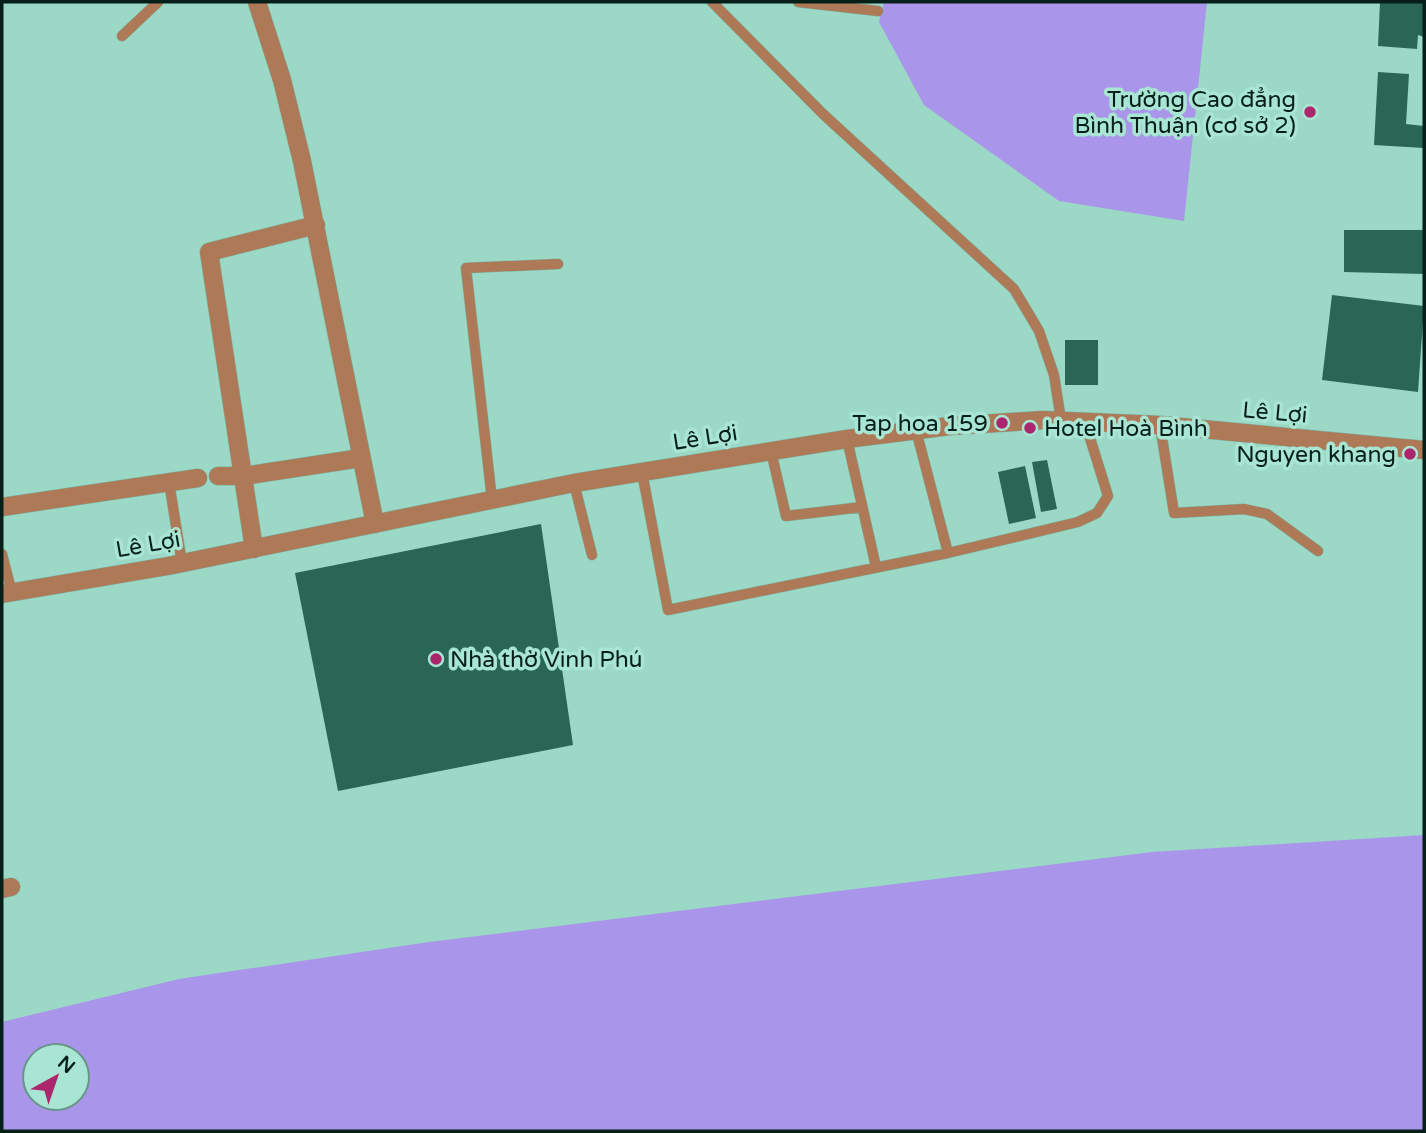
<svg xmlns="http://www.w3.org/2000/svg" width="1426" height="1133" font-family="'Varela Round',sans-serif">
<rect width="100%" height="100%" fill="#9bd8c5"/>
<path fill="#a996ea" fill-rule="evenodd" d="M884 2H1207L1184 221 1059 201 924 105 879 22Z
M1424 835V1131H2V1022L179 979 429 942 1152 852ZM35 1056H77V1098H35Z"/>
<path fill="#2a6656" d="M1380 2H1424V37L1418 35 1417 49 1378 46Z
M1378 72 1409 74 1406 124 1424 126V148L1374 145Z
M1344 230H1424V274L1344 272Z
M1332 295 1424 306 1418 392 1322 380Z
M1065 340H1098V385H1065Z
M1047 460 1057 509 1041 512 1032 462Z
M1025 466 1036 518 1009 524 998 472Z
M541 524 573 745 338 791 295 573Z"/>
<g fill="none" stroke-linecap="round" stroke-linejoin="round">
<defs>
<path id="service" d="M712 2 823 114 1014 289 1039 331 1054 375 1061 420
M798 2 878 11
M122 36 158 2
M1160 425 1174 513 1244 509 1267 514 1318 551
M916 430 948 553
M847 439 876 567
M771 451 786 516 862 507
M642 472 668 610 948 553 1078 522 1097 513 1108 496 1085 422
M169 482 182 563
M574 483 592 555
M492 500 466 268 558 264
M2 554 12 593"/>
<path id="minor" d="M257 2 282 80 302 161 375 524
M218 476H244L361 458
M2 507 198 478
M254 549 209 252 316 225
M2 594 168 566 574 483 847 439 950 426 1043 420 1160 425 1424 450
M2 889 11 887"/>
</defs>
<use href="#service" stroke="#7db3a2" stroke-width="11"/>
<use href="#minor" stroke="#7db3a2" stroke-width="19"/>
<use href="#service" stroke="#ad7957" stroke-width="10"/>
<use href="#minor" stroke="#ad7957" stroke-width="18"/>
</g>
<g fill="#ac266d" stroke="#a8e5d2" stroke-width="2.5">
<circle cx="1310" cy="112" r="7"/>
<circle cx="1002" cy="423" r="7"/>
<circle cx="1030" cy="428" r="7"/>
<circle cx="1410" cy="454" r="7"/>
<circle cx="436" cy="659" r="7"/>
</g>
<g text-anchor="middle" stroke-width="7" stroke-linejoin="round" paint-order="stroke">
<g font-size="23" fill="#061f18" stroke="#a8e5d2" text-anchor="end">
<text x="1296" y="107">Trường Cao đẳng<tspan x="1296" dy="26">Bình Thuận (cơ sở 2)</tspan></text>
<text x="988" y="431">Tap hoa 159</text>
<text x="1044" y="436" text-anchor="start">Hotel Hoà Bình</text>
<text x="1396" y="462">Nguyen khang</text>
<text x="450" y="667" text-anchor="start">Nhà thờ Vinh Phú</text>
</g>
<g font-size="23" fill="#061f18" stroke="#a8e5d2">
<text transform="translate(1275 412) rotate(5)" y="8">Lê Lợi</text>
<text transform="translate(705 437) rotate(-9)" y="8">Lê Lợi</text>
<text transform="translate(148 544) rotate(-10)" y="8">Lê Lợi</text>
</g>
</g>
<rect width="1426" height="1133" fill="none" stroke="#061f18" stroke-width="7"/>
<g transform="translate(56 1077) rotate(40)"><circle r="33" fill="#a8e5d2" stroke="#679688" stroke-width="2"/>
<path d="M0-5L12 26L0 18L-12 26Z" fill="#ac266d"/>
<text y="-10" font-size="19" font-weight="bold" text-anchor="middle" fill="#061f18">N</text>
</g>
</svg>
